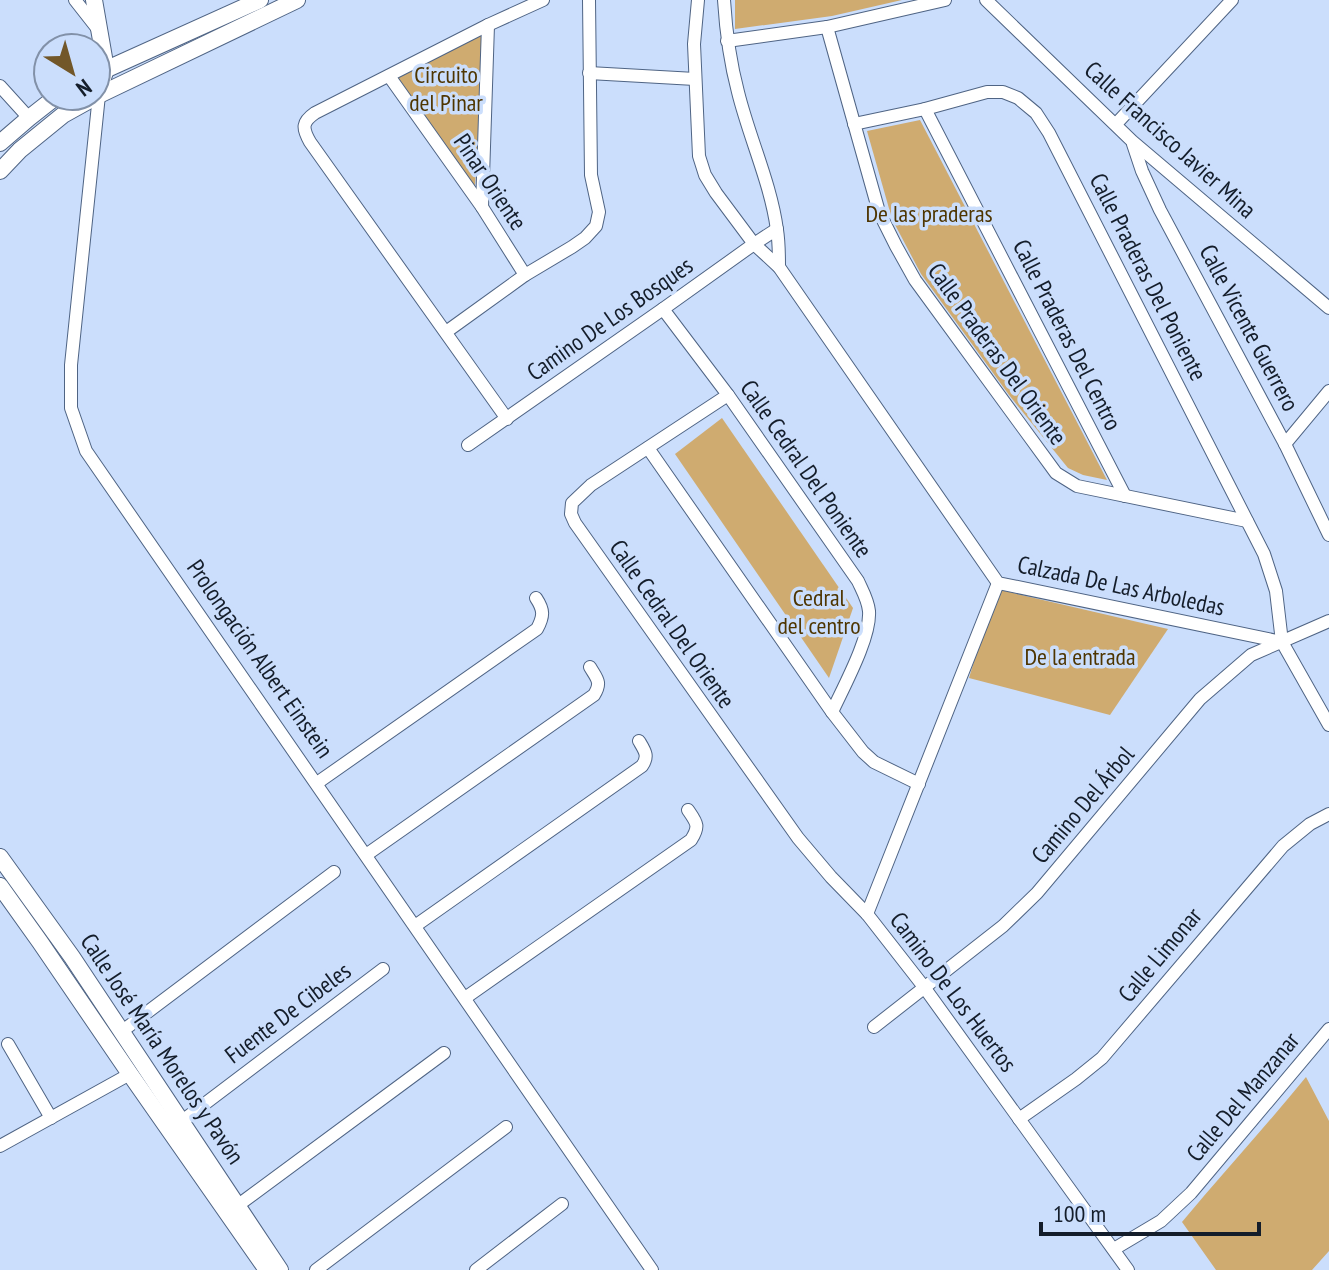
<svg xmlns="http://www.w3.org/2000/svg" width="1329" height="1270" font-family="'PT Sans Narrow',sans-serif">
  <rect width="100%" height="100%" fill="#cbdefc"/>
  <g fill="#cfab70">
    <polygon points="735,0 902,0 832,16 735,29"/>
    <polygon points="483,34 475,186 396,77"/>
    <polygon points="920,120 1107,480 1083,475 1068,468 1009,395 921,274 892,219 867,131"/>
    <polygon points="722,418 853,608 829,678 675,454"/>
    <polygon points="996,589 1168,629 1110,715 969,678"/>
    <path d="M1306 1077 1329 1121V1251L1312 1270H1216L1182 1222C1223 1173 1266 1126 1306 1077Z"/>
  </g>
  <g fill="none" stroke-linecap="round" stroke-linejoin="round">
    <defs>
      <g id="minor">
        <polyline points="75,0 97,28"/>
        <polyline points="698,0 694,44 699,156 705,175 716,193 754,244 779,267 998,583 1282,642"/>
        <path d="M724 0C726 32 730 62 738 92 749 137 771 184 777 230 779 242 779 255 779 267"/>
        <polyline points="986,0 1132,141 1329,308"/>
        <polyline points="827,27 879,212 896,246 915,280 1056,473 1077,486 1247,521"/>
        <polyline points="727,41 827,27 945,0"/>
        <polyline points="589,73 695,79"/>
        <polyline points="389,76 482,207 525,275"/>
        <polyline points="0,86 29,118"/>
        <polyline points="99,95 71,365 71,408 86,451 652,1270"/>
        <polyline points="925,109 1125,496"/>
        <polyline points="854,124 925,109 987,92 1003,92 1018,98 1036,113 1049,133 1264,554 1276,591 1282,642 1329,725"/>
        <polyline points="1116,124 1232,0"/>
        <polyline points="1133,144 1142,171 1160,210 1285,444 1329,535"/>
        <polyline points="482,207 488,25"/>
        <path d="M663 309 728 395 858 581C862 590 868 600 869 611 871 637 844 686 832 712"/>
        <polyline points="446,332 525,275 572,247 585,238 596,226 599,212 591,175 589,0"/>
        <polyline points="728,395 591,485 572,503 571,514 575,523 798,838 831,877 867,914 924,987 1128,1270"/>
        <path d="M507 419 310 142C302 128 302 122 315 113L488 25 543 0"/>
        <polyline points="1285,444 1329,391"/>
        <polyline points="468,445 663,309 754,244 777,229"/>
        <polyline points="648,448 832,712 863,752 874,762 919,784"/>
        <path d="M317 783 537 629C544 616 544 610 536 598"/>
        <path d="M366 855 594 695C602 682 597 679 590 667"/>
        <polyline points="867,914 998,583"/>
        <path d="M415 926 642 766C649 756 645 751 639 741"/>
        <path d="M465 998 691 840C700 826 697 823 688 810"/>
        <polyline points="874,1027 1003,926 1037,893 1200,699 1251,655 1329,621"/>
        <polyline points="121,1032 334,872"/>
        <polyline points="8,1044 51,1118"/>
        <polyline points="1019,1119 1076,1079 1102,1058 1283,846 1310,824 1329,814"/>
        <polyline points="182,1121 383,969"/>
        <polyline points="0,1146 130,1074"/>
        <polyline points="237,1206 444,1053"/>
        <polyline points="1114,1249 1161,1221 1191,1193 1329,1029"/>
        <polyline points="316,1270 506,1127"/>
        <polyline points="476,1270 562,1204"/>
      </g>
      <g id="secondary">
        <polyline points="94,0 106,69 103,78"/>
        <polyline points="96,74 260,0"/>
        <polyline points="0,143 29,118 57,96"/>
        <polyline points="0,171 20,150 63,115 99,95 297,0"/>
        <polyline points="0,857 72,957 280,1270"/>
        <polyline points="0,886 40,942 130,1074 267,1270"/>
      </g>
    </defs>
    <use href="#minor" stroke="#4f6484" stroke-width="14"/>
    <use href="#secondary" stroke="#4f6484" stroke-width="18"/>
    <use href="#minor" stroke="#fff" stroke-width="12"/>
    <use href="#secondary" stroke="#fff" stroke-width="16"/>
  </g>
  <g text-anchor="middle" stroke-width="7" stroke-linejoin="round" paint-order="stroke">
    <g font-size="24" fill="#4e3500" stroke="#cbdefc">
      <text x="446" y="83">Circuito<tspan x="446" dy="28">del Pinar</tspan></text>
      <text x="929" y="222">De las praderas</text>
      <text x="819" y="606">Cedral<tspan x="819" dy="28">del centro</tspan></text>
      <text x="1080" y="665">De la entrada</text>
    </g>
    <g font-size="24" fill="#141d2a" stroke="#cbdefc">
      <text transform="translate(1170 140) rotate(42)" y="8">Calle Francisco Javier Mina</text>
      <text transform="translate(490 182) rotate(56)" y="8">Pinar Oriente</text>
      <text transform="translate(1148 277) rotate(63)" y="8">Calle Praderas Del Poniente</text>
      <text transform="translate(610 319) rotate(-35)" y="8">Camino De Los Bosques</text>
      <text transform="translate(1249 328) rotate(62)" y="8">Calle Vicente Guerrero</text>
      <text transform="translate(1067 335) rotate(63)" y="8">Calle Praderas Del Centro</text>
      <text transform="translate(997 354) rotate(54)" y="8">Calle Praderas Del Oriente</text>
      <text transform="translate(806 469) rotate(55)" y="8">Calle Cedral Del Poniente</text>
      <text transform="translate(1121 586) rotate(12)" y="8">Calzada De Las Arboledas</text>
      <text transform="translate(672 624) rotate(55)" y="8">Calle Cedral Del Oriente</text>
      <text transform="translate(260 659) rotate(55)" y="8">Prolongación Albert Einstein</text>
      <text transform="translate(1083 805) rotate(-50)" y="8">Camino Del Árbol</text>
      <text transform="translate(1160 955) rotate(-50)" y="8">Calle Limonar</text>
      <text transform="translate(953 992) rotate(53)" y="8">Camino De Los Huertos</text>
      <text transform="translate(288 1013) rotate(-37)" y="8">Fuente De Cibeles</text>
      <text transform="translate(162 1049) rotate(56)" y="8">Calle José María Morelos y Pavón</text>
      <text transform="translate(1243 1097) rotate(-50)" y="8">Calle Del Manzanar</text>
    </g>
  </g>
  <g transform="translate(72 72) rotate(143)"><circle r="38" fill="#cbdefc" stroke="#8291a8" stroke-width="2"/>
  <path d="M0-6L14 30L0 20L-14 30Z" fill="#725729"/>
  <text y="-12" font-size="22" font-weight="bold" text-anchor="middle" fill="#141d2a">N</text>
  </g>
  <path d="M1041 1222v12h218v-12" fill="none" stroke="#141d2a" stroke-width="4"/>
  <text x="1053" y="1222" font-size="24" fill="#141d2a" stroke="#cbdefc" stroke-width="6" paint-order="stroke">100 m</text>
</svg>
